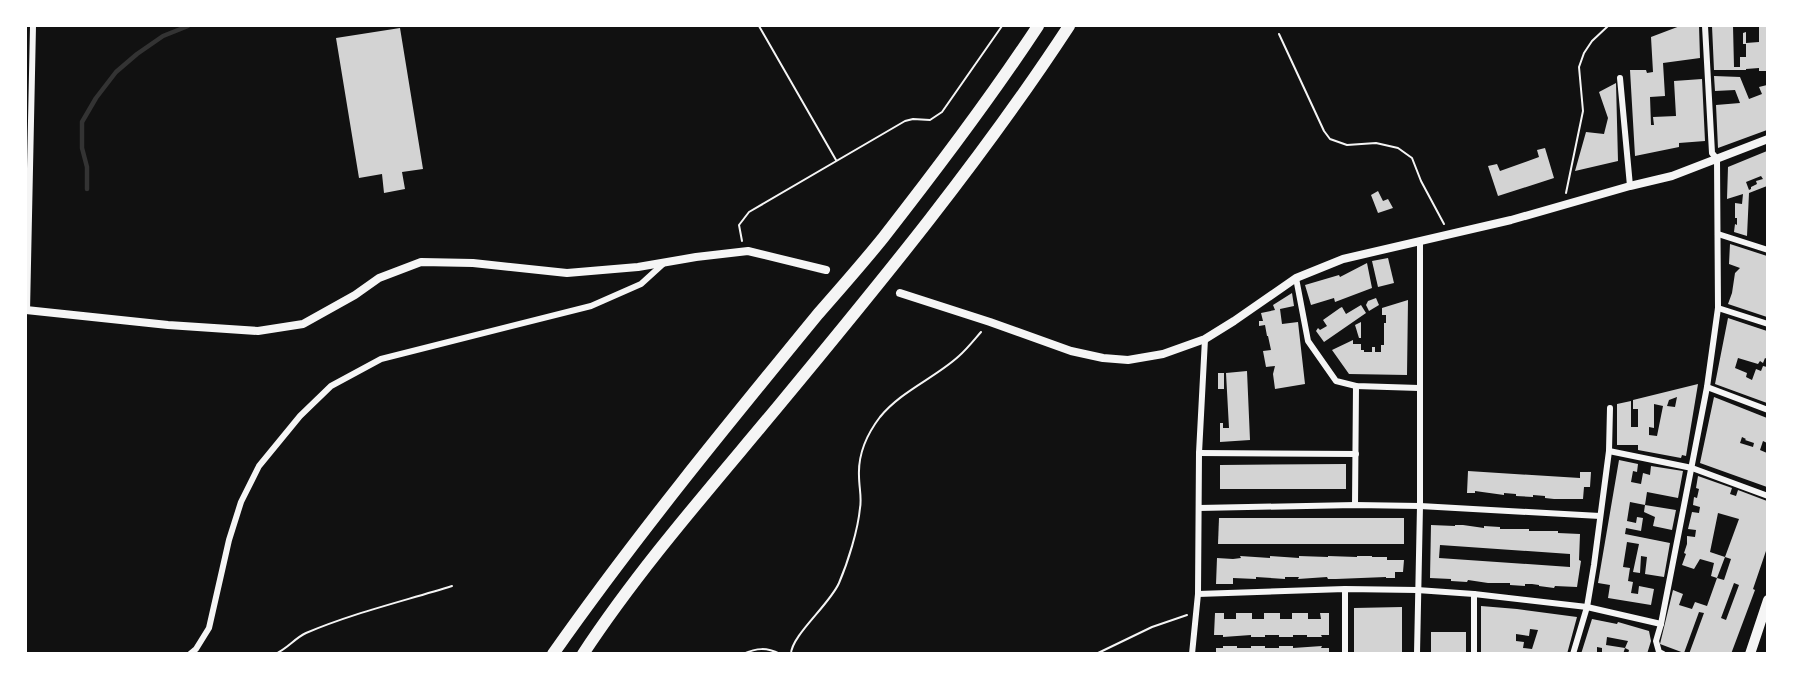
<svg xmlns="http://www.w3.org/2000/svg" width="1793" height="679" font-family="'Space Grotesk',sans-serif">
  <rect width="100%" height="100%" fill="#111"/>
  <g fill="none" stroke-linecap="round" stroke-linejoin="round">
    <polyline stroke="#333" stroke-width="4.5" points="87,189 87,167 82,148 82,122 96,98 116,72 137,54 163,36 188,26"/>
  </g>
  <g fill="#d3d3d3" fill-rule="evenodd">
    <polygon points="1680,26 1699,26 1700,58 1663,63 1665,96 1650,97 1651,125 1654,125 1653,117 1676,116 1674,81 1702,79 1705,141 1679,143 1679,147 1635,156 1630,70 1646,70 1647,73 1653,72 1651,37"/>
    <polygon points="1712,26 1733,26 1734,67 1740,67 1740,57 1746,57 1746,44 1743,44 1743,33 1746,32 1746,43 1759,42 1759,26 1767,26 1767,71 1759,71 1759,68 1746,69 1746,70 1714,70"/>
    <polygon points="400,28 423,169 402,172 405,189 384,193 382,174 359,178 336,38"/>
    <polygon points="1714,76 1740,77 1749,99 1762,94 1759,87 1767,85 1767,130 1718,148 1716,105 1740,103 1735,90 1715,91"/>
    <polygon points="1616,83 1618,161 1575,171 1586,132 1604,134 1608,118 1599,92"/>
    <polygon points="1545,148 1554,178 1498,196 1488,166 1497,164 1500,171 1539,157 1537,150"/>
    <path d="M1767 151V186L1749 193 1747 236 1734 232 1735 224 1737 225V218H1735V203L1742 204 1743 194 1727 199 1728 167ZM1761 176 1763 179 1756 181 1757 184 1751 187V189L1749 190 1746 182Z"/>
    <polygon points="1378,191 1383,201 1388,199 1393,208 1378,213 1371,195"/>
    <polygon points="1730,244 1767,256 1767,317 1728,304 1732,293 1735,273 1740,268 1729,264"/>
    <polygon points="1388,258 1394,283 1378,287 1372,261"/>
    <polygon points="1367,263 1372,288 1335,302 1334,298 1311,305 1305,285 1339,275 1340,277"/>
    <polygon points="1292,293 1294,306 1280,309 1282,324 1298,322 1305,384 1275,389 1273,374 1275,366 1266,367 1263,351 1271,350 1268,336 1267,336 1265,325 1259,326 1259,321 1263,321 1261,313 1275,310 1273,305"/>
    <polygon points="1376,298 1379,305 1369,311 1366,305 1368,301"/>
    <polygon points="1408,300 1407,375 1349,374 1332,350 1353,340 1353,344 1361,344 1361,350 1364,350 1364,352 1372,352 1372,347 1375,347 1375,352 1381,352 1381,345 1384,345 1384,323 1386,323 1386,315 1382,315 1382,308"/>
    <polygon points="1361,305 1366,313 1324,342 1316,331 1318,328 1320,330 1327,326 1323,320 1340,308 1342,307 1346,314"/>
    <polygon points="1728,318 1767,331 1767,359 1765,358 1763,363 1760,361 1758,364 1738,358 1735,368 1747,373 1746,377 1752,380 1756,369 1761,371 1763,366 1767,367 1767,403 1715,384"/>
    <polygon points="1361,322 1361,338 1359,338 1355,325"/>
    <polygon points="1247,371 1250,440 1220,442 1220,423 1223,423 1223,428 1229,428 1226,373"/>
    <rect x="1218" y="373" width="6" height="16"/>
    <path d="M1698 384 1686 456 1682 455 1681 458 1638 450V445H1617V404L1631 401V427H1638V409H1633V400ZM1677 397 1675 407 1667 406 1669 400ZM1654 404 1663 406 1657 436 1649 435V427L1654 428Z"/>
    <path d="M1714 397 1767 418V443L1763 441 1760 450 1767 453V487L1700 463ZM1742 437 1746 439 1745 440 1754 443 1753 447 1740 443Z"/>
    <polygon points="1619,460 1638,464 1637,472 1633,471 1631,482 1641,484 1643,473 1650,475 1651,466 1683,471 1678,498 1647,492 1645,505 1630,502 1627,521 1636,523 1637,517 1643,518 1641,531 1626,528 1625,534 1670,543 1664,577 1645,574 1647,557 1641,556 1640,573 1633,572 1639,544 1627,542 1623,567 1630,568 1628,581 1633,582 1631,593 1638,594 1639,586 1654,589 1651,605 1608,598 1610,585 1598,583"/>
    <polygon points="1346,464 1346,489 1220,489 1220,465"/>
    <polygon points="1468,471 1580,478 1580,472 1591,472 1590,487 1584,487 1583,499 1554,499 1545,498 1545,496 1533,495 1533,497 1516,496 1516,494 1504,493 1504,495 1475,491 1475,493 1467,493"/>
    <path d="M1698 476 1732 488 1730 494 1736 496 1738 490 1767 501V548L1753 589 1755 590 1731 654H1689L1704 613 1699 612 1684 653 1660 644 1673 590 1683 594 1679 605 1692 609 1695 602 1707 606 1717 578 1724 580 1731 559 1725 557 1739 519 1718 513 1710 552 1725 557 1717 578 1711 576 1714 563 1700 559 1694 569 1682 565 1686 554 1684 553 1687 544V536L1695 537 1696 530 1688 529 1692 512 1699 513 1700 507 1693 505 1694 497 1697 498 1699 489 1696 488ZM1734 583 1739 585 1726 620 1721 618Z"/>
    <polygon points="1645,505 1676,510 1672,530 1653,526 1655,517 1644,512"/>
    <polygon points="1219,518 1404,518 1404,544 1218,544"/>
    <path d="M1431 525 1455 526V525H1463L1484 528V526L1500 527V529H1529V531H1558V533L1580 534 1579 560 1581 561 1577 587 1555 586 1554 588 1539 586V585L1532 584H1525V586L1510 585V583H1488L1468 580 1467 582 1451 581V579L1430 578ZM1440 545 1570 554V567L1439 558Z"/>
    <polygon points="1240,556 1270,558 1270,556 1299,558 1299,556 1328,557 1328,556 1357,557 1357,556 1372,556 1372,557 1387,557 1387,560 1404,560 1403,572 1395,572 1395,578 1386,578 1386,577 1336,579 1328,579 1327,577 1298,579 1299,577 1285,577 1285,579 1256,577 1256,579 1233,578 1233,584 1216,584 1217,558 1233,559 1241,558"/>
    <path d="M1481 606 1517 609 1577 617 1567 654H1481ZM1530 629 1538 630 1532 649 1523 648 1524 642 1516 641V634L1529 636Z"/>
    <polygon points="1402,607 1402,654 1354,654 1354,608"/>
    <polygon points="1215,613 1224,613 1224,619 1236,619 1236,613 1252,613 1252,619 1264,619 1264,613 1280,613 1280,619 1292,619 1292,613 1308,613 1308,619 1321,619 1320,613 1329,613 1329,635 1321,635 1322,637 1307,637 1307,635 1293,635 1293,637 1279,637 1279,635 1265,635 1265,637 1251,637 1251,635 1223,637 1223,635 1214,635"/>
    <polygon points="1592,619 1617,624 1618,622 1649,631 1651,641 1647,654 1628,654 1629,650 1625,648 1628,641 1607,637 1606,645 1625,648 1623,654 1602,654 1602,648 1597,647 1597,654 1581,654"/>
    <rect x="1431" y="632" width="35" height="22"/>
    <polygon points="1223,646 1237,646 1237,648 1251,648 1251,646 1265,646 1265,648 1279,648 1279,646 1293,646 1293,648 1322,646 1321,648 1329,648 1329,654 1216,654 1216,648 1223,648"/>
  </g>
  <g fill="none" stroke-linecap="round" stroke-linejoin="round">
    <g stroke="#f5f5f5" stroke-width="2">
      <polyline points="759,26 836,160"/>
      <polyline points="1279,34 1324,131 1330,139 1347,145 1376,143 1398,148 1412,158 1421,181 1444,224"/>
      <polyline points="1566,193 1583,111 1579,67 1584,53 1592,41 1608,26"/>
      <polyline points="742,241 739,225 749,212 905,121 913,119 930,120 942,112 1002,26"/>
      <path d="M275 654C287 649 295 638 306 633 353 613 404 601 452 586"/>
      <path d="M743 654C757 648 766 647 780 654"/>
      <path d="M791 654C791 636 830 604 839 583 848 562 858 530 860 508 862 498 859 487 859 476 858 455 867 434 880 417 901 391 935 378 959 356 967 349 974 340 981 332"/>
      <polyline points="1096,654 1152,627 1187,615"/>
    </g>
    <g stroke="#f5f5f5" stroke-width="6">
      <polyline points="1620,78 1630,186"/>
      <polyline points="1718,234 1768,250"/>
      <polyline points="1296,278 1308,341 1336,381 1356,386 1419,388"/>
      <polyline points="1718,308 1768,324"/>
      <polyline points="27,311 33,26"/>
      <polyline points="1707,387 1768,410"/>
      <polyline points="1609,451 1692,468 1768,496"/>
      <polyline points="1199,453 1356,454"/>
      <polyline points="1355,505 1356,386"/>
      <polyline points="1199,508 1355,505 1420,506 1600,516"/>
      <polyline points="1198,594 1345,589 1417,590 1474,594 1587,607 1661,624"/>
      <polyline points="190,654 196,649 209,628 229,540 241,502 259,466 300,416 331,386 381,359 591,306 641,284 663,264"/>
      <polyline points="1192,654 1198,594 1199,453 1205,339"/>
      <polyline points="1345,654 1345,589"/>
      <polyline points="1417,654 1420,506 1420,242"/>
      <polyline points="1474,654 1474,594"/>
      <polyline points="1573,654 1587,607 1594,565 1609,451 1610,408"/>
      <polyline points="1663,654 1659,652 1656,641 1661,624 1707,387 1718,308 1717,159 1712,153 1705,26"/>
    </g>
    <g stroke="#f5f5f5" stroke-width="8">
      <polyline points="900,293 990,322 1071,351 1103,358 1128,360 1163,354 1205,339 1234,321 1296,278 1343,259 1511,220 1630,186 1672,176 1768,139"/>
      <polyline points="26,310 168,325 258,331 303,324 355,295 379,278 421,262 473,263 567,273 638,267 696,257 748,251 826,270"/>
    </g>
    <polyline stroke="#f5f5f5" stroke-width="10" points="1750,654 1768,600"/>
    <g stroke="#f5f5f5" stroke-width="12">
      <path d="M553 654C636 536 727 425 818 314 840 289 862 264 883 238 937 169 990 99 1038 26"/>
      <path d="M583 654C641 566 712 486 780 404 881 282 982 159 1069 26"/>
    </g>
  </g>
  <rect width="1793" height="679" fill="none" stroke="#ffffff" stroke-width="54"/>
</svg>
